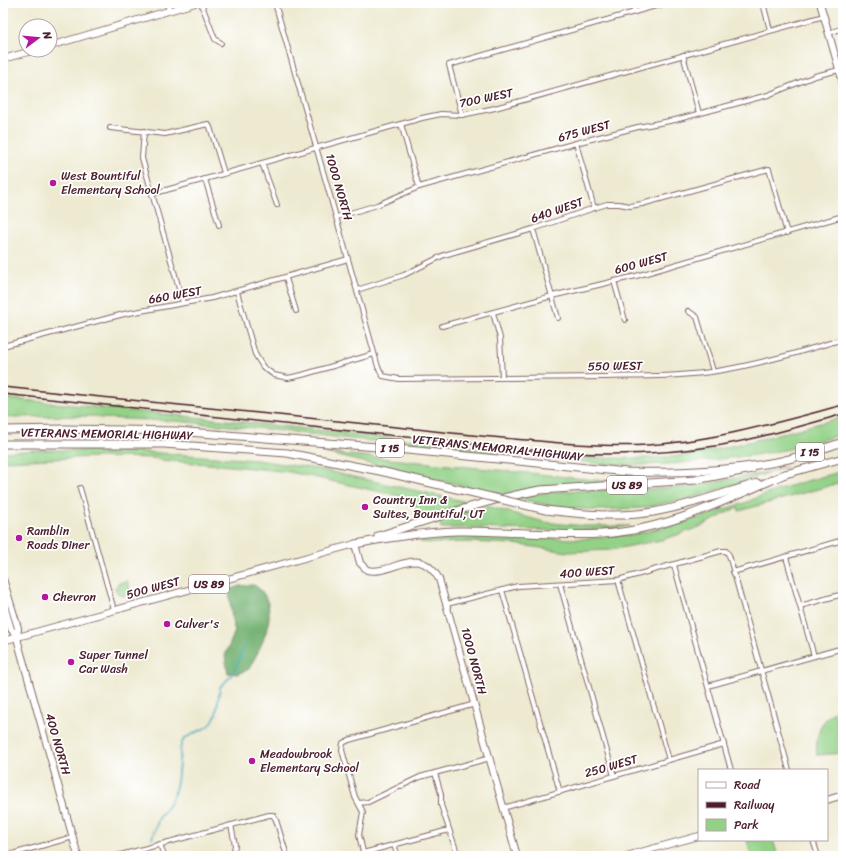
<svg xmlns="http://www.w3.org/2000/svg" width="846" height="859" font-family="Sriracha,sans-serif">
  <rect width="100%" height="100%" fill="#fff"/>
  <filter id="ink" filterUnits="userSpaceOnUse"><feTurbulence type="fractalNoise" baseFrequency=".025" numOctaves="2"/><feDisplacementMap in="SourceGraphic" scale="8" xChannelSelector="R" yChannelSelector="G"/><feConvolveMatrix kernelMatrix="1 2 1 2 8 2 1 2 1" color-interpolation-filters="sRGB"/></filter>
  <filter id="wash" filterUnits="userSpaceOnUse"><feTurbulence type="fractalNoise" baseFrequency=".012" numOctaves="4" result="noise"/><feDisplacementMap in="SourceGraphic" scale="16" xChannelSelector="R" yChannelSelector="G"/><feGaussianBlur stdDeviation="0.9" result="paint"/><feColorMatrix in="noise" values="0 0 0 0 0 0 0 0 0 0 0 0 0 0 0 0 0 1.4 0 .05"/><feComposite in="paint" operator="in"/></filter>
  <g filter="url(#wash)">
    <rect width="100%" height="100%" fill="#eeead2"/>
    <g fill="#93d187" stroke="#6e7859">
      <path d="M3 398 234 421 552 455C597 458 647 461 692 454 743 445 793 430 843 417V434L790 449 748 456 672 464 641 465 604 464 342 438 265 429 174 421 101 418 96 416 3 417Z"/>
      <polygon points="38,450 103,450 145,452 257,460 318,469 472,503 419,518 413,499 290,472 221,465 159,460 155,458 99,457 3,461 3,452"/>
      <polygon points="321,452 606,481 609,482 545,486 501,495"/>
      <polygon points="786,467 696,497 642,508 594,510 551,506 516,498 535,494 564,491 654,489 697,485 763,473"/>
      <path d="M843 471V482L739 511 738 507 700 527 680 534 661 540 610 550 568 552 514 544 472 542 432 543 420 542 424 538 451 535 579 539 595 538 626 534 627 536 689 521 747 502C777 488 811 480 843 471Z"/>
      <path d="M487 506 544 522 561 524 587 526H630C616 528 602 530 587 530 539 532 490 527 441 528L439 520Z"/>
      <polygon points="127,581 130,589 127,590 128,594 122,596 117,593 115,587 118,586 118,583"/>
      <path d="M843 707V753L817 755C814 734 823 715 843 707Z"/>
      <polygon points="747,840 773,840 778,856 751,856"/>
    </g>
    <path fill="#76b374" stroke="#606950" d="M254 585C257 587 261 590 263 593 279 616 260 648 249 669L238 674 228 673 225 656 235 631 232 620 229 590 239 586Z"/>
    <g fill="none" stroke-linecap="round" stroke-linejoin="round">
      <g stroke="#3eaabe" stroke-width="1.5">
        <polyline points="152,838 159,818 169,804 174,794 177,782 181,744 185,738 205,728 211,724 216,715 220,687 231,676 237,665 246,642"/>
        <polyline points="143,856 144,855"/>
      </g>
    </g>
  </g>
  <g filter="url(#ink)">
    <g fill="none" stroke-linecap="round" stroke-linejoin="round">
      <defs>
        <g id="street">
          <polyline points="167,3 169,11"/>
          <polyline points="201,3 215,39 221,43"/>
          <path d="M275 3 348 259 378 367 383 376 399 379C468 378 537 378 605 377 644 376 684 377 723 370 764 363 803 351 843 339"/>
          <polyline points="632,3 635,12"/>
          <polyline points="763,3 770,30"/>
          <polyline points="829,33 843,28"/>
          <polyline points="683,55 699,113"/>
          <polyline points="462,115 449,65 666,3"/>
          <polyline points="401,124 419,187"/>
          <polyline points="110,128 165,134 208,124 210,127 224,173"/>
          <polyline points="144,131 142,158 183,303"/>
          <polyline points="576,143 594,208"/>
          <polyline points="262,163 277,205"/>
          <polyline points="205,179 219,225"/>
          <polyline points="152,194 422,118 441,114 462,115 495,108 824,16"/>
          <polyline points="337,217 377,205 419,187 576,143 638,127 675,120 768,95 815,76 839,70"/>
          <polyline points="533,229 558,318"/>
          <polyline points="286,278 296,311"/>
          <polyline points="614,281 625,320"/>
          <polyline points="357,290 404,275 444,255 533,229 594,208 607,204 619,204 630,206 642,204 769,169 787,233"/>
          <polyline points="237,292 255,354 263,367 274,375 288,378 302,375 374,354"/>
          <polyline points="688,311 697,317 713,371"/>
          <polyline points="493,313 500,338 502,377"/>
          <polyline points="442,326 552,296 636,276 843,216"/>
          <polyline points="3,346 124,314 212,298 348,259"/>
          <polyline points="80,488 114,610"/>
          <polyline points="786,557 814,656"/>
          <polyline points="674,565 731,770"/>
          <polyline points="733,572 843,540"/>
          <polyline points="618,580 669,760"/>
          <polyline points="560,584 614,776"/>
          <polyline points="502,590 560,792"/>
          <polyline points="447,604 518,586 618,580 721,551 726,551 729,555 789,770"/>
          <polyline points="800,606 843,594"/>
          <polyline points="708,686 843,648"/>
          <polyline points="435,773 441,794 441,805 458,856"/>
          <polyline points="359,803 368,802 420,777 490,758"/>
          <polyline points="503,808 724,744"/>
          <polyline points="231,825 235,845 233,855"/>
          <polyline points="813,840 818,856"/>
          <polyline points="160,844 164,856"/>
          <polyline points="394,845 398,856"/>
          <polyline points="363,853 449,830"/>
          <polyline points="5,856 73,837"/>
          <polyline points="117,856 269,815 273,815 276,820 287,856"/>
          <polyline points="364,856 359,835 363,812 355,797 342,750 343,743 349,740 475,704"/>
        </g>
        <g id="secondary">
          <polyline points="820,3 843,83"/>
          <polyline points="50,46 195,3"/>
          <polyline points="3,59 35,50"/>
          <path d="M355 544 360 563 367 570C393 576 418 542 439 579L517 856"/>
          <polyline points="3,579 18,628 17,637 19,646 78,856"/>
          <polyline points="3,602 11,629 17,637"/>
          <polyline points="827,800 843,795"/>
          <polyline points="626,856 699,836"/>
        </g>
        <polyline id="primary" points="3,641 355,544"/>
        <g id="highway">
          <path d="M3 430 65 429 176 431 377 447 627 472C677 473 727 471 776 462 798 458 821 449 843 442"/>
          <polyline points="3,444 164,444 287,453 380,471 461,490"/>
          <polyline points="782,475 843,458"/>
          <path d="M546 510C581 514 618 518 653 512 689 506 723 493 757 483"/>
          <path d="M378 536C432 519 485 500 540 490L695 480 752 469"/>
          <path d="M355 544C389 538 423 532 457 531 505 530 554 537 602 534 667 530 727 500 785 474"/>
        </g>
      </defs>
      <use href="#street" stroke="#836665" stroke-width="6"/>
      <use href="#secondary" stroke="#836665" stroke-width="8"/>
      <use href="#primary" stroke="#836665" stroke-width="8"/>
      <use href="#highway" stroke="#836665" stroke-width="9"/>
      <use href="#street" stroke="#fff" stroke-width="4"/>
      <use href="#secondary" stroke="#fff" stroke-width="6"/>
      <use href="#primary" stroke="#fff" stroke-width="6"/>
      <use href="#highway" stroke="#fff" stroke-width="7"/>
      <g stroke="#4a1f2b" stroke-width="1.5">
        <path d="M3 387C137 401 271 414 406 428 446 432 487 437 528 440 568 444 608 447 647 445 715 441 778 422 843 405"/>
        <path d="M3 394 530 450C594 456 658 456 722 445 763 437 803 426 843 414"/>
      </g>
      <defs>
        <polyline id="highway-bridge" points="461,490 546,510"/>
      </defs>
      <use href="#highway-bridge" stroke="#836665" stroke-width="9" stroke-linecap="butt"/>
      <use href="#highway-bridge" stroke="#fff" stroke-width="7"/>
    </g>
  </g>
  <g fill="#b5179e" stroke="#fff" stroke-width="1.5">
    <circle cx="53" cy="183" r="4"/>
    <circle cx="365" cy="507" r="4"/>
    <circle cx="19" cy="538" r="4"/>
    <circle cx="45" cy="597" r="4"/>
    <circle cx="167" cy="624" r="4"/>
    <circle cx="71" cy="662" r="4"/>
    <circle cx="252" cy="761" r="4"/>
  </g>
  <g text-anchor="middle" stroke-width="3.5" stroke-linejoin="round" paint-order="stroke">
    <g fill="#fff" stroke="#80626b" stroke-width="1">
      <rect x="376" y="439" width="28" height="18" rx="3"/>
      <rect x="796" y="443" width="28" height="18" rx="3"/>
      <rect x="607" y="476" width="40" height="18" rx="3"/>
      <rect x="189" y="575" width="40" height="18" rx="3"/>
    </g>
    <g font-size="11" font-weight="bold" fill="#4a1f2b">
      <text x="390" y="452">I 15</text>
      <text x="810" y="456">I 15</text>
      <text x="627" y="489">US 89</text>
      <text x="209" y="588">US 89</text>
    </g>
    <g font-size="12" fill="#4a1f2b" stroke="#fff">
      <text transform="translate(486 98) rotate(-12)" y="4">700 WEST</text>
      <text transform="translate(584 131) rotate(-15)" y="4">675 WEST</text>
      <text transform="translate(339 187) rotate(74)" y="4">1000 NORTH</text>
      <text transform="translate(557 210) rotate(-19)" y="4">640 WEST</text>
      <text transform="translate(641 263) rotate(-15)" y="4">600 WEST</text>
      <text transform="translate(175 295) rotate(-10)" y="4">660 WEST</text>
      <text transform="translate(615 366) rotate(-1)" y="4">550 WEST</text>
      <text transform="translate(107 434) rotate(1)" y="4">VETERANS MEMORIAL HIGHWAY</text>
      <text transform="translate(498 448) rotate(6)" y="4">VETERANS MEMORIAL HIGHWAY</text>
      <text transform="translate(587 572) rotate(-4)" y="4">400 WEST</text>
      <text transform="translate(153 588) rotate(-15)" y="4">500 WEST</text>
      <text transform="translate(474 661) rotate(75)" y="4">1000 NORTH</text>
      <text transform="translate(58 744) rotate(74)" y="4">400 NORTH</text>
      <text transform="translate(611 766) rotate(-16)" y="4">250 WEST</text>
    </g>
    <g font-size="12" fill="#4a1f2b" stroke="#fff" text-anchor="start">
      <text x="61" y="180">West Bountiful<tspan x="61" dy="14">Elementary School</tspan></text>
      <text x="373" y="504">Country Inn &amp;<tspan x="373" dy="14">Suites, Bountiful, UT</tspan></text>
      <text x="27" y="535">Ramblin<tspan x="27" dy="14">Roads Diner</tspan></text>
      <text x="53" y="601">Chevron</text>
      <text x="175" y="628">Culver's</text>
      <text x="79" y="659">Super Tunnel<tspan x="79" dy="14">Car Wash</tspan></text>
      <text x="260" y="758">Meadowbrook<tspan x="260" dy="14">Elementary School</tspan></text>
    </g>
  </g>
  <rect width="846" height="859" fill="none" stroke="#fff" stroke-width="16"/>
  <rect x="698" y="769" width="130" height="72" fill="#ffffff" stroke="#b7a5aa"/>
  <rect x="706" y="782" width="20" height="6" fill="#ffffff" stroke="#b7a5aa"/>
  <text x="734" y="789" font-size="12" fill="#4a1f2b">Road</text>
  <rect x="706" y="802" width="20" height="6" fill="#4a1f2b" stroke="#b7a5aa"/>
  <text x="734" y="809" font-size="12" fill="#4a1f2b">Railway</text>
  <rect x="706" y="819" width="20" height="12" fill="#93d187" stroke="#b7a5aa"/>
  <text x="734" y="829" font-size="12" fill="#4a1f2b">Park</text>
  <g transform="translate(38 38) rotate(74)"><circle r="19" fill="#ffffff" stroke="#b7a5aa"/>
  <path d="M0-3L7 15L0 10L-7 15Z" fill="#b5179e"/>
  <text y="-6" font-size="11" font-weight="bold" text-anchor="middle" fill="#4a1f2b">N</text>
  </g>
</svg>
